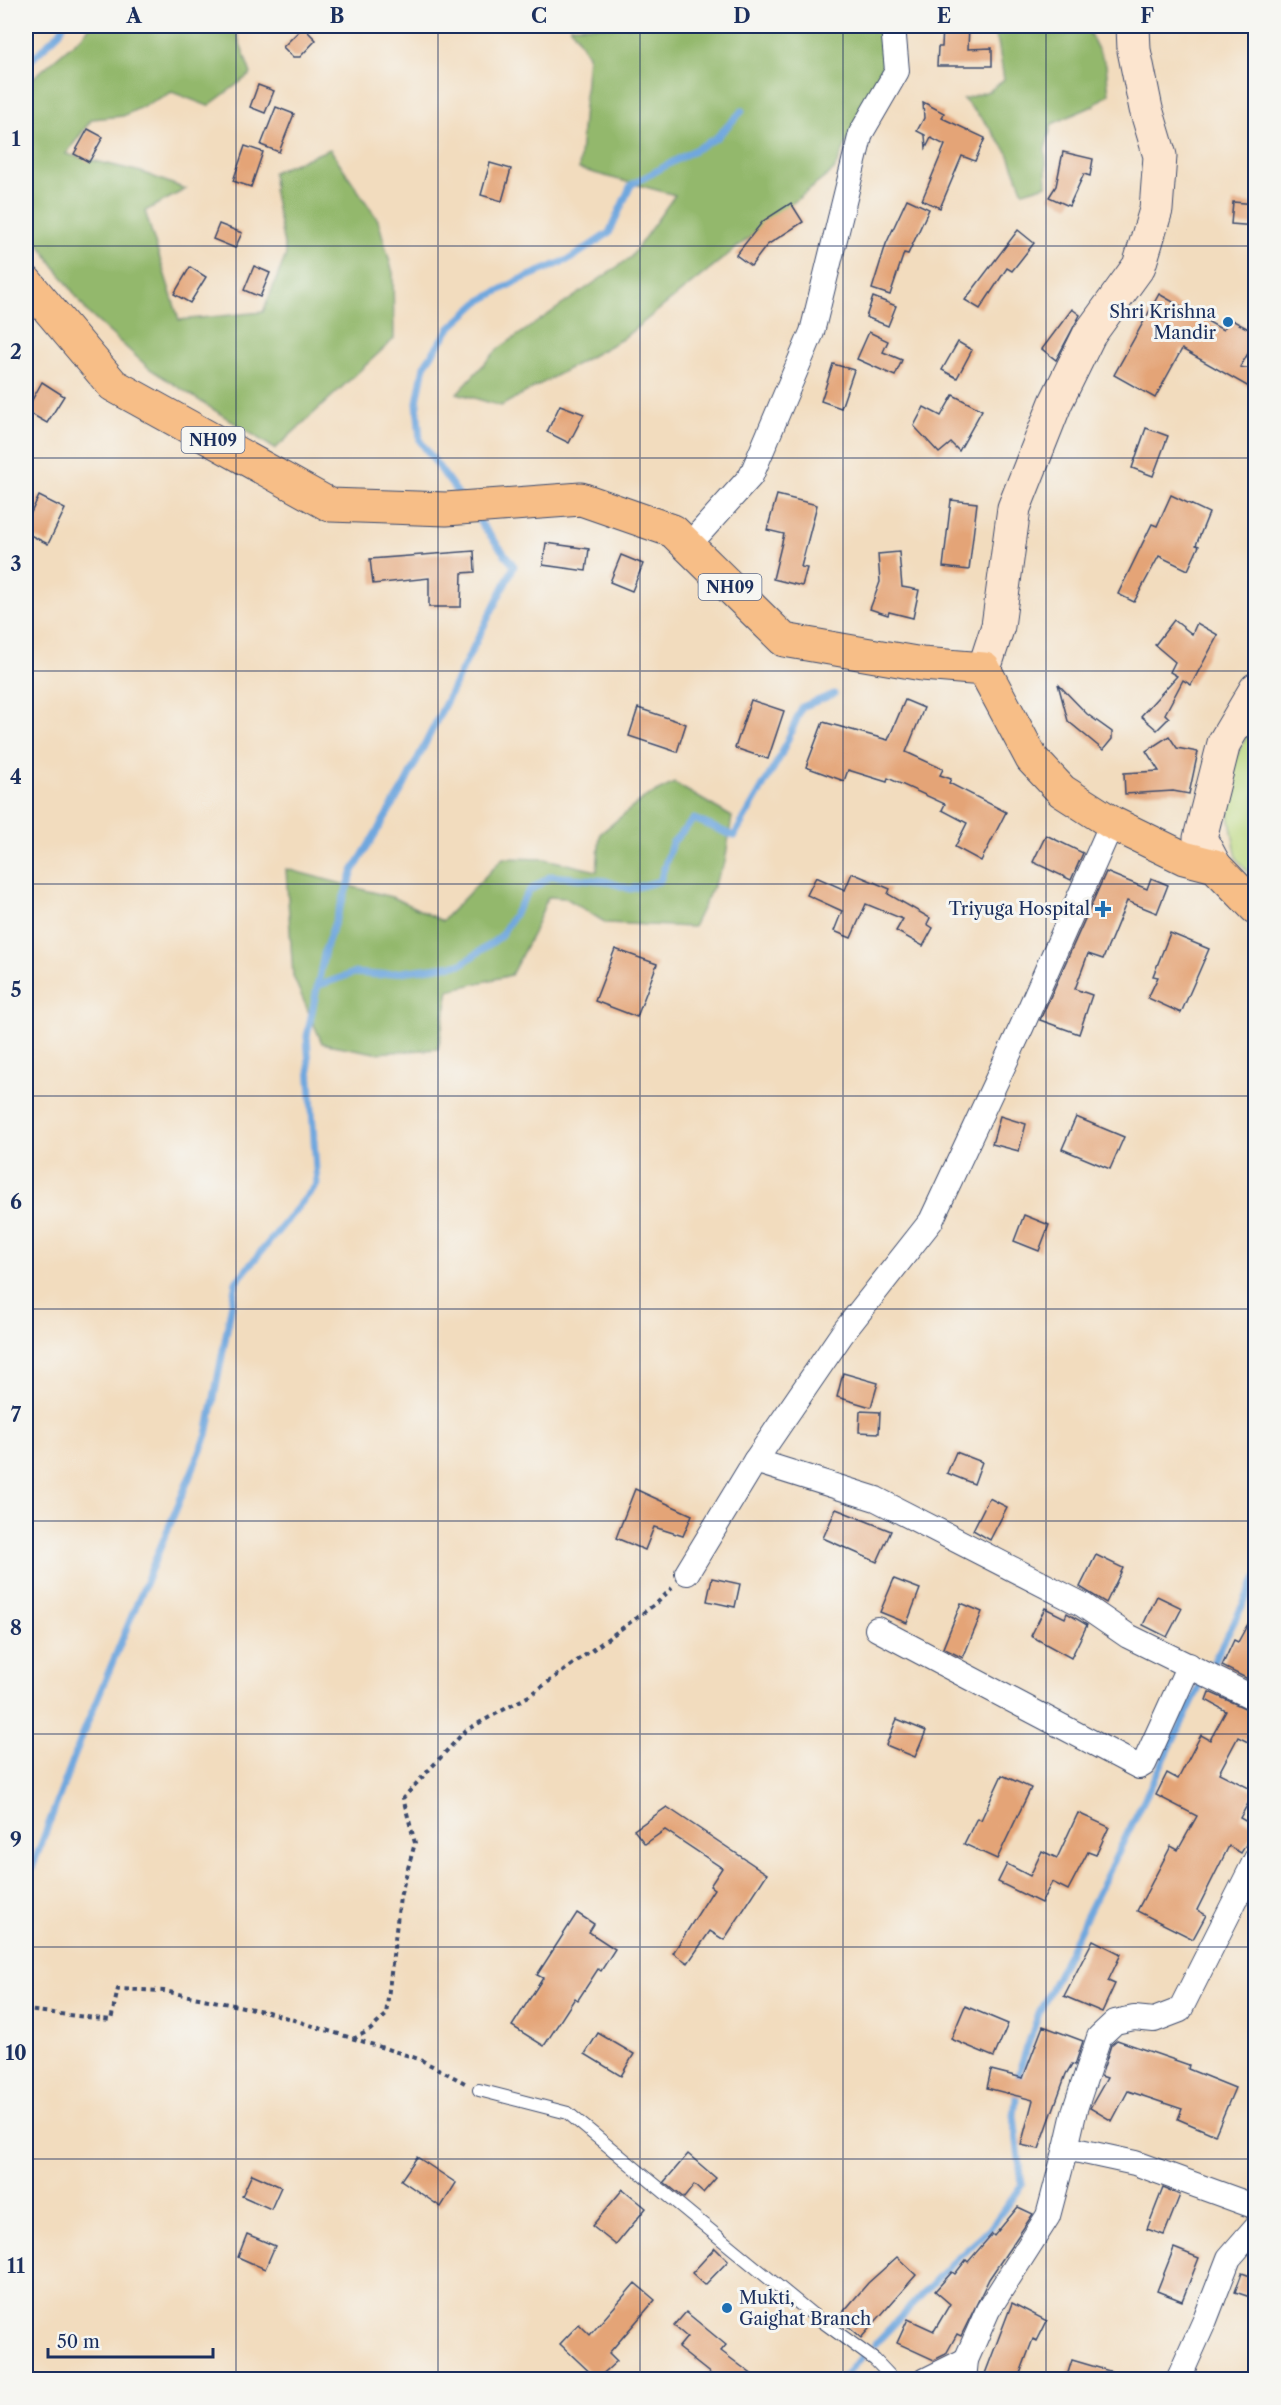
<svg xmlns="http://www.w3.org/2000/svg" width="1281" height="2405" font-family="'Libre Caslon Text',serif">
  <rect width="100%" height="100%" fill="#f6f6f2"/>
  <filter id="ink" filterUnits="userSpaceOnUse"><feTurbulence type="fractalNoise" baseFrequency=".0167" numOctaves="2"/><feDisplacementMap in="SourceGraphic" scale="12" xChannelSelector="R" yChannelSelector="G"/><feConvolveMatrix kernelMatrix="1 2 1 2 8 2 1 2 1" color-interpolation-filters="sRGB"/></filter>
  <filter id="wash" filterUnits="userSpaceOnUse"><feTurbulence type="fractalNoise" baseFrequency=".008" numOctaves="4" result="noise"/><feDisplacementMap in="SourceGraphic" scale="24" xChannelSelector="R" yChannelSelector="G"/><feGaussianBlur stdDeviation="1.35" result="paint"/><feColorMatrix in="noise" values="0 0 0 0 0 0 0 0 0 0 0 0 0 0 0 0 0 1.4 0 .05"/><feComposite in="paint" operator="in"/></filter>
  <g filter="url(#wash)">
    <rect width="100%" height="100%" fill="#f2dcbe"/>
    <polygon fill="#bad77d" stroke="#6a836e" stroke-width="1.5" points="1255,720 1255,880 1237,859 1223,782"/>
    <g fill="#93b86c" stroke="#577465" stroke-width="1.5">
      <polygon points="90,26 241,26 235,29 251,74 208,106 172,92 123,116 92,119 66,154 141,172 186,189 145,211 179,320 263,312 286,255 274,193 273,172 330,149 378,220 393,273 394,339 275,449 150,369 88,313 26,226 26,84 82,36"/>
      <polygon points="570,26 881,26 883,65 834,170 622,339 501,406 457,393 498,349 630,258 675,195 579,169 588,55"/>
      <polygon points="989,26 1086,26 1106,65 1109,94 1093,106 1052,124 1045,149 1047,185 1023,192 1008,153 986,123 963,99 989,91 1004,80 998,42"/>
      <polygon points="674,783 732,817 725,862 693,927 606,923 566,898 548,897 533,933 511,975 449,990 438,1049 375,1053 322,1043 293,976 286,869 395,898 442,921 503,858 545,859 597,871 600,834 644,798"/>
    </g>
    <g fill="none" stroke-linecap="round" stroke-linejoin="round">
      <g stroke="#70a7de" stroke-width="7">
        <polyline points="26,65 60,32 63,26"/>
        <polyline points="462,499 420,441 417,402 424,366 450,328 480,301 517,281 570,259 609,233 631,185 716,138 742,111"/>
        <polyline points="317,986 354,973 378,975 462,964 500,937 529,891 551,876 606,881 630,889 660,881 672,843 694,819 734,836 780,757 802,707 834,694"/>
        <polyline points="1214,1661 1256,1579"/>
        <polyline points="26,1868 32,1868 84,1731 207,1435 236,1282 317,1184 307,1036 325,950 353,871 404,786 514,566 476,517"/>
        <polyline points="875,2344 949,2266 989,2230 1022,2184 1014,2116 1019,2071 1039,2013 1202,1682"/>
        <polyline points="841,2380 861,2358"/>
      </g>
    </g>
    <g id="blocks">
      <g fill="#e4a477">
        <polygon points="943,26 969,26 968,49 992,48 992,66 937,66 938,47 942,47"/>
        <polygon points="303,27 316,40 300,57 293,57 283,47"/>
        <polygon points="258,85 274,91 265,113 250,107"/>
        <polygon points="923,102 944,113 942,118 985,138 975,161 962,156 940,208 922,200 945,145 931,138 926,148 925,135 917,131 924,118"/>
        <polygon points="276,107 294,114 279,152 261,145"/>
        <polygon points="88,129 103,137 89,162 74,154"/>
        <polygon points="245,146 263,152 251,187 233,181"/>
        <polygon points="1063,152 1093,159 1090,176 1084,174 1069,206 1049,197 1056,186"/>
        <polygon points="490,163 511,169 502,201 481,195"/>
        <polygon points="907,199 929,209 908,254 904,253 890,295 872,289 886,244"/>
        <polygon points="1233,202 1256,204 1256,226 1231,224"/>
        <polygon points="791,203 803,222 767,245 751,266 736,255 763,221"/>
        <polygon points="219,224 242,233 235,248 213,239"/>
        <polygon points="1018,230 1034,243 1012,271 1007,268 980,309 965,300"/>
        <polygon points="254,266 270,273 260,297 244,290"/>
        <polygon points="190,267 206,277 190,303 174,294"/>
        <polygon points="1159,294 1223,330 1230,319 1256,333 1256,340 1240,367 1256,370 1256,391 1182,349 1155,398 1114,375"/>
        <polygon points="873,297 896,306 888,326 866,317"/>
        <polygon points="1072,309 1080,315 1056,360 1042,349"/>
        <polygon points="869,332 888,341 883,352 902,360 895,376 857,359"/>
        <polygon points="958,342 972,350 957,378 942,370"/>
        <polygon points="833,364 854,370 841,408 821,401"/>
        <polygon points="42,382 64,396 47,423 26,411"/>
        <polygon points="953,395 982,410 959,451 951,443 939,453 914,426 924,407 941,416"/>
        <polygon points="560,405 584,414 569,443 547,432"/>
        <polygon points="1146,428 1168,436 1153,476 1132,468"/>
        <polygon points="777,495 817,505 801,567 807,568 802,586 773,579 784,534 767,530"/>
        <polygon points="1171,495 1209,513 1196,545 1199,546 1188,570 1159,556 1134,602 1118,594 1152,524 1157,526"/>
        <polygon points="39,496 65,509 48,544 26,533 26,523"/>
        <polygon points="951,500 977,503 969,570 943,567"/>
        <polygon points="546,543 589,549 586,571 543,565"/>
        <polygon points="474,551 475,572 462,573 461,607 429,607 429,578 373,584 370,559"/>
        <polygon points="899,552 902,587 919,590 913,618 889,612 888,615 870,609 880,582 878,554"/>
        <polygon points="621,555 643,564 632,591 610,582"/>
        <polygon points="1174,620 1192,634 1197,623 1218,635 1191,685 1183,680 1165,714 1169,718 1157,730 1141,716 1177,676 1170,672 1175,662 1155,645"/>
        <polygon points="1058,684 1087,714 1112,732 1112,739 1103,750 1068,721"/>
        <polygon points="751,700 784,711 768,759 735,748"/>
        <polygon points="905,700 924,708 906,752 943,769 940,775 951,779 949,783 1006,812 981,861 955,847 967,823 942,810 945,804 888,778 887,782 848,770 844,781 806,767 823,722 888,740"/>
        <polygon points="638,708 686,724 677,752 629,736"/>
        <polygon points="1169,736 1177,748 1198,752 1189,794 1173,791 1125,794 1124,773 1159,771 1146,751"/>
        <polygon points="1046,835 1083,853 1071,880 1033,862"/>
        <polygon points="1106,872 1147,889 1151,878 1168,885 1157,913 1127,901 1103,959 1088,954 1075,989 1092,995 1079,1034 1040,1020"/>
        <polygon points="852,873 890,889 888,894 930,918 927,924 933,928 923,946 896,931 903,919 866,904 851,938 834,931 842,911 807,895 816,877 845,890"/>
        <polygon points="1170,933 1209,949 1181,1013 1148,998 1158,977 1153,976"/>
        <polygon points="615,949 657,964 637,1017 595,1001"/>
        <polygon points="1000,1116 1026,1124 1019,1151 992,1144"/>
        <polygon points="1076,1117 1124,1137 1110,1169 1062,1149"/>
        <polygon points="1024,1215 1049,1225 1039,1251 1014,1241"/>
        <polygon points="843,1373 878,1383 871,1407 837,1397"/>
        <polygon points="860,1411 880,1412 879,1433 859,1432"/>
        <polygon points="956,1452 982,1462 974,1484 947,1473"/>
        <polygon points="635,1489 692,1515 683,1536 654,1527 645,1550 616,1538"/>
        <polygon points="989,1498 1007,1507 990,1540 973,1530"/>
        <polygon points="836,1509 891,1531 877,1562 823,1538"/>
        <polygon points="1096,1555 1123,1568 1106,1603 1080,1587"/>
        <polygon points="712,1578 740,1584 735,1607 707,1601"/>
        <polygon points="894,1579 920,1589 907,1623 880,1612"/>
        <polygon points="1157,1596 1182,1608 1167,1637 1143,1625"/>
        <polygon points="961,1603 982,1612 963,1658 943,1648"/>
        <polygon points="1045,1608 1065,1618 1067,1613 1087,1625 1071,1658 1031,1636"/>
        <polygon points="1256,1609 1256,1683 1222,1666 1234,1640 1238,1642"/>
        <polygon points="1209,1692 1256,1713 1256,1746 1238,1737 1219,1773 1255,1791 1240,1818 1256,1827 1241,1853 1229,1846 1197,1910 1206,1915 1193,1939 1137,1911 1171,1846 1178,1850 1197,1816 1156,1795 1167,1773 1178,1779 1201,1735 1210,1740 1226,1711 1206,1700"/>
        <polygon points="897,1719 926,1731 915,1757 886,1745"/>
        <polygon points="1002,1775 1031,1788 997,1859 964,1844 977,1818 981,1820"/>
        <polygon points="667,1807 767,1874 724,1940 710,1931 688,1963 673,1953 714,1889 710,1886 722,1868 665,1830 645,1844 634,1830"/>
        <polygon points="1078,1813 1109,1827 1096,1855 1088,1852 1068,1890 1052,1882 1041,1903 998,1882 1007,1864 1030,1876 1042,1851 1057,1858"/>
        <polygon points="577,1913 594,1924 589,1932 615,1949 601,1971 598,1969 578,2000 575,1998 544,2046 512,2026 543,1978 537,1975"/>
        <polygon points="1093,1940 1121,1954 1108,1981 1115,1984 1102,2012 1064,1996"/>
        <polygon points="965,2006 1008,2024 994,2057 951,2039"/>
        <polygon points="1043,2026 1083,2041 1075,2065 1072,2064 1066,2074 1039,2149 1021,2145 1033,2100 987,2088 991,2070 1023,2078"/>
        <polygon points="598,2033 634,2054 621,2076 585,2054"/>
        <polygon points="1117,2040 1189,2065 1188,2069 1235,2088 1215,2135 1178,2119 1182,2109 1128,2091 1112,2121 1090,2108 1107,2078 1101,2076 1111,2045"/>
        <polygon points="688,2154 716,2178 703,2193 694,2185 684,2198 664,2182"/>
        <polygon points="417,2157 456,2183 441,2207 401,2180"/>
        <polygon points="252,2174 281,2187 271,2209 242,2196"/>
        <polygon points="1163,2188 1180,2195 1164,2235 1147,2229"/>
        <polygon points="623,2189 646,2208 616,2245 592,2226"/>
        <polygon points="1018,2207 1033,2214 989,2279 961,2336 957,2334 946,2354 934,2360 897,2343 908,2319 934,2331 950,2304 935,2291 952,2272 955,2274 966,2260 968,2262 992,2234 994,2236"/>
        <polygon points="247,2234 275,2246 265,2269 238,2257"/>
        <polygon points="715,2248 728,2261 705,2285 692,2273"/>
        <polygon points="1174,2248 1199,2258 1182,2301 1157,2291"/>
        <polygon points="897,2257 916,2275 861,2338 838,2318 868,2283"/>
        <polygon points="1242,2273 1256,2278 1256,2299 1235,2292"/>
        <polygon points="635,2283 655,2300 609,2353 617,2361 597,2379 560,2344 579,2324 590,2335"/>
        <polygon points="1012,2303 1047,2321 1037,2341 1033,2339 1018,2379 983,2379"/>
        <polygon points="686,2312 726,2345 721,2351 758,2379 717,2379 678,2348 687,2337 674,2326"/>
        <polygon points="1072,2360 1123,2375 1122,2379 1066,2379"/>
      </g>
    </g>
  </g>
  <g filter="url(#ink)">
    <use href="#blocks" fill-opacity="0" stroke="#3b496c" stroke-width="1.5"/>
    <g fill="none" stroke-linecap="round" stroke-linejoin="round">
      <defs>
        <polyline id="lane" points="479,2090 568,2113 812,2314 875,2360 894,2380"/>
        <g id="street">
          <polyline points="688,546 751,476 812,332 861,133 897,71 893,26"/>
          <polyline points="1112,823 1022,1026 931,1221 842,1334 755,1461 876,1499 1083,1605 1128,1636 1256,1699"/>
          <polyline points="687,1573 755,1461"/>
          <polyline points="877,1629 1139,1767 1144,1764 1189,1665"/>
          <polyline points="1066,2148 1075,2109 1099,2037 1115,2022 1134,2018 1154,2020 1180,2010 1256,1859"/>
          <polyline points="926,2380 966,2360"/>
          <polyline points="964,2380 966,2360 988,2310 1048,2216 1066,2148 1135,2163 1256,2207"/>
          <polyline points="1178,2380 1205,2320 1229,2258 1256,2227"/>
        </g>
        <g id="secondary">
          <polyline points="984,669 998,626 1014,508 1056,402 1089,335 1139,266 1156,210 1160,156 1146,109 1134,50 1133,26"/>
          <polyline points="1215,866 1200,838 1224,743 1256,689"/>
        </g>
        <polyline id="primary" points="26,282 113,385 330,505 446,509 581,499 673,531 784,640 922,664 984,669 1032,759 1062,791 1112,823 1184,858 1215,866 1256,908"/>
      </defs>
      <use href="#lane" stroke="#3b496c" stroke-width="14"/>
      <use href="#street" stroke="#3b496c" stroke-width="26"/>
      <use href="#secondary" stroke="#3b496c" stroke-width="35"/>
      <use href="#primary" stroke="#3b496c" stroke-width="35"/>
      <g stroke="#3b496c" stroke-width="4" stroke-dasharray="4.5 4.5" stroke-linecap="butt">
        <polyline points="26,2013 27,2010 111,2020 118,1989 164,1991 268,2012 419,2059 465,2083"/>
        <polyline points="353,2039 370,2030 386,2015 400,1897 415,1843 403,1798 466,1730 529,1696 658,1602 672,1588"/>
      </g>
      <use href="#lane" stroke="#fff" stroke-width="12"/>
      <use href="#street" stroke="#fff" stroke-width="24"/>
      <use href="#secondary" stroke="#fce5cf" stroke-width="33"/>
      <use href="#primary" stroke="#f7be87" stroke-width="33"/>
    </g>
  </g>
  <path fill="none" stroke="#1b2f5e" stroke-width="1.5" stroke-opacity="0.55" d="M236 26V2380M438 26V2380M640 26V2380M843 26V2380M1046 26V2380M26 246H1256M26 458H1256M26 671H1256M26 884H1256M26 1096H1256M26 1309H1256M26 1521H1256M26 1734H1256M26 1947H1256M26 2159H1256"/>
  <g fill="#1f6fb2" stroke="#f6f6f2" stroke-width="2">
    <circle cx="1228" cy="322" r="6"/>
    <path d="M1100 900h6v6h6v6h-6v6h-6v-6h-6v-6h6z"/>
    <circle cx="727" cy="2308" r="6"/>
  </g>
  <g text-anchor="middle" stroke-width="6" stroke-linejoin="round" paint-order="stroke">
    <g fill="#f6f6f2" stroke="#5d6b8a" stroke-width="1.5">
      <rect x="181.5" y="427" width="63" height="26" rx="4.5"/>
      <rect x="698.5" y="574" width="63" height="26" rx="4.5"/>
    </g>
    <g font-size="16" font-weight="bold" fill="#1b2f5e">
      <text x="213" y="446">NH09</text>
      <text x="730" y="593">NH09</text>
    </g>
    <g font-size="18" fill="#1b2f5e" stroke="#f6f6f2" text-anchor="end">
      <text x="1216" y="318">Shri Krishna<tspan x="1216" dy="21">Mandir</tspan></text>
      <text x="1090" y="915">Triyuga Hospital</text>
      <text x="739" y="2304" text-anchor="start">Mukti,<tspan x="739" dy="21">Gaighat Branch</tspan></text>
    </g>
  </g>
  <rect width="1281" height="2405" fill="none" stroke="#f6f6f2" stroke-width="66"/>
  <path d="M48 2348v9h165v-9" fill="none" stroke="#1b2f5e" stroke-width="3"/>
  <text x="57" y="2348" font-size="18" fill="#1b2f5e" stroke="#f6f6f2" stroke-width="4.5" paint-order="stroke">50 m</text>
  <rect x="33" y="33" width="1215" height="2339" fill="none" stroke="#1b2f5e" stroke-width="2"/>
  <g font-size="20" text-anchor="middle" font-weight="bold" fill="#1b2f5e">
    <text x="134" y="23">A</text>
    <text x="337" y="23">B</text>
    <text x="539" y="23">C</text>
    <text x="742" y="23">D</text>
    <text x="944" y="23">E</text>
    <text x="1147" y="23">F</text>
    <text x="16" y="146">1</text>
    <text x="16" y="359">2</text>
    <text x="16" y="571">3</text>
    <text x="16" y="784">4</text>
    <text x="16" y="997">5</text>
    <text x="16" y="1209">6</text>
    <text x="16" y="1422">7</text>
    <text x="16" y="1635">8</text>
    <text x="16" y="1847">9</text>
    <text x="16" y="2060">10</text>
    <text x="16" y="2273">11</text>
  </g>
</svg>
